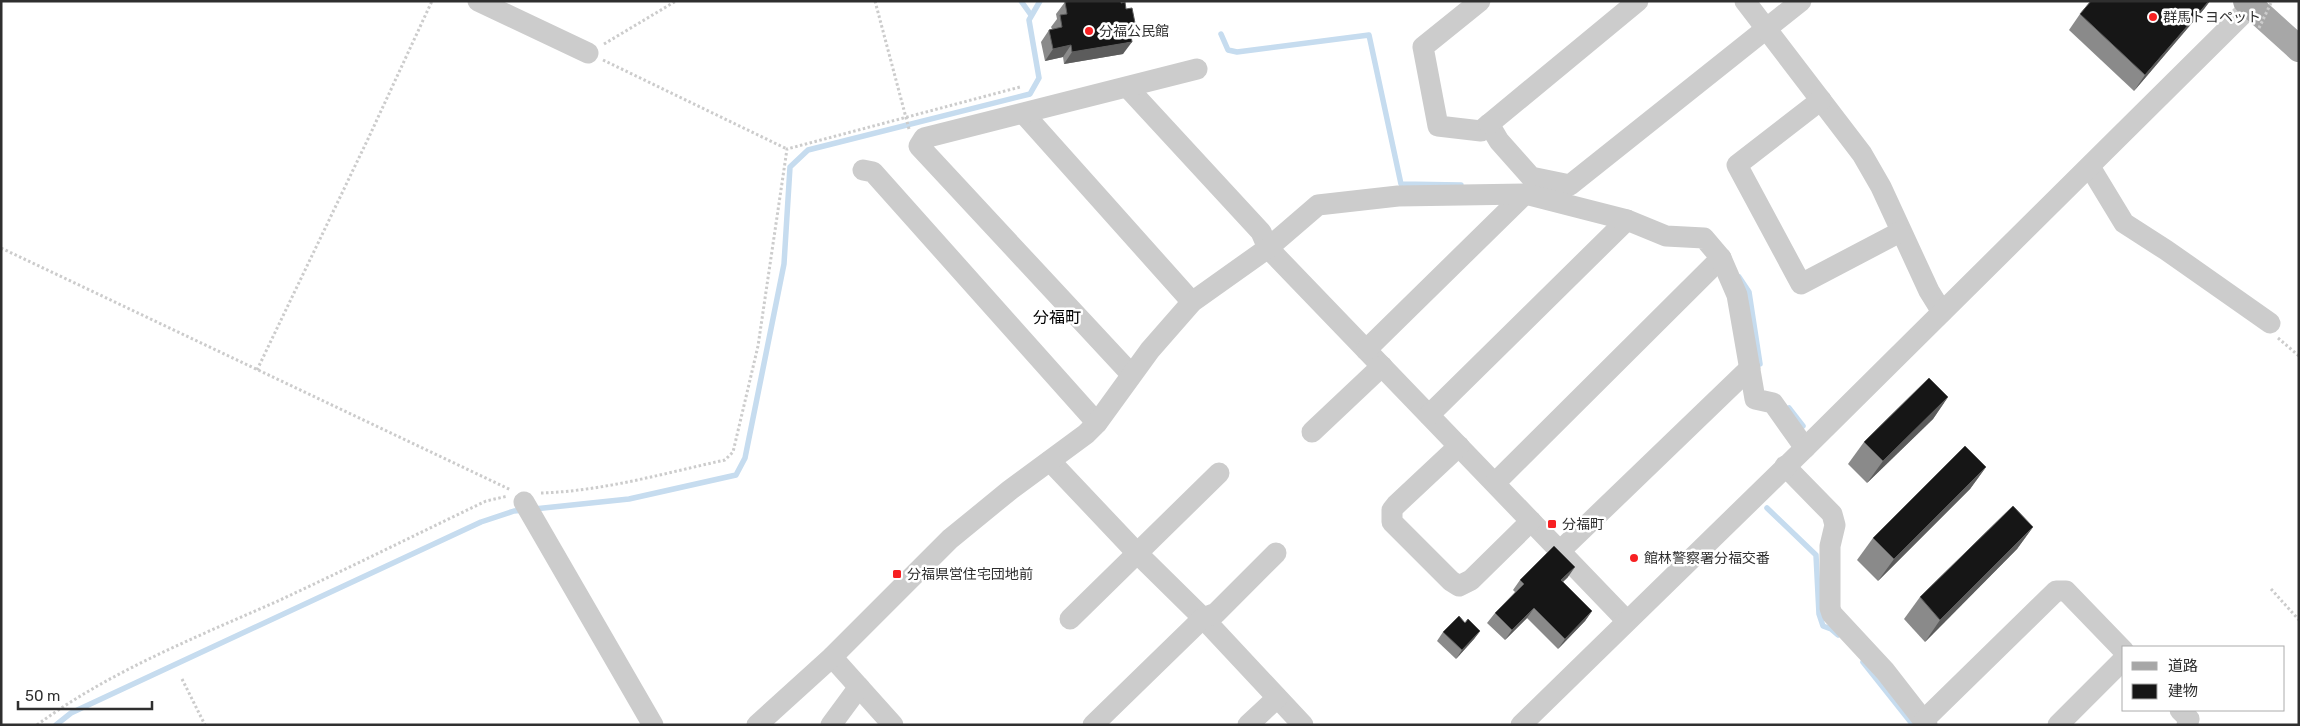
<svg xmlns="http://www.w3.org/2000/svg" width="2300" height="726" font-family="Rubik,'Noto Sans JP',sans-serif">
  <rect width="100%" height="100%" fill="#fff"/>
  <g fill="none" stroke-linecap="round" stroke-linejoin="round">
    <g stroke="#c6dcef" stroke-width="5.5">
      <polyline points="1021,1 1031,15"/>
      <polyline points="1221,34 1228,50 1237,52 1369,35 1401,184 1461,185"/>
      <polyline points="1739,277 1749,292 1760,364"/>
      <polyline points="1789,408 1803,426"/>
      <polyline points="1767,508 1816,555 1819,614 1823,626 1831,629 1838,635"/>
      <polyline points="534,509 629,499 736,475 745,458 784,264 790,167 808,150 1030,94 1039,78 1029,20 1040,1"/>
      <polyline points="1863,662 1913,725"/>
      <polyline points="56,725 71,713 481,522 514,511 525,510"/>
    </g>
    <g stroke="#ccc" stroke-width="3" stroke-dasharray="2.5 2.5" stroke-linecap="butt">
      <polyline points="875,1 909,129"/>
      <polyline points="604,44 676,1"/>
      <polyline points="603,60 787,149"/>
      <polyline points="1,248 511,490"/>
      <polyline points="2278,338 2299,356"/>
      <polyline points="257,370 368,139 432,1"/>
      <path d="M541 493C604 491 665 473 725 460L733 452 758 346 787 149 1020 87"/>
      <polyline points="2271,589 2299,620"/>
      <polyline points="182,679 205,725"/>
      <path d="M37 725C110 671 197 637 280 600 349 568 417 534 486 501L508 496"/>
    </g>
    <g stroke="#ccc" stroke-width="21">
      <polyline points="478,1 588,53"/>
      <polyline points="1480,1 1423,47 1438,126 1481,131 1489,124 1499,141 1531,177 1570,185 1801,1"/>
      <polyline points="1745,1 1862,154 1881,187 1929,291 1942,312"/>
      <polyline points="1128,88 1261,232 1268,248 1627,621"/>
      <polyline points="1821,100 1737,165 1801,284 1900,232"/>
      <polyline points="1024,114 1192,302"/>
      <polyline points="1489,124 1638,1"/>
      <polyline points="2090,167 2124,223 2166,250 2270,323"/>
      <polyline points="863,170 873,172 1097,423"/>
      <polyline points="1366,350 1525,194"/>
      <polyline points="1131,374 919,146 924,138 1197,69"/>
      <polyline points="1429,415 1627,220"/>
      <polyline points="1312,432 1382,366"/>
      <polyline points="1459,446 1396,505 1392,510 1392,522 1451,581 1459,586 1471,580 1531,521"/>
      <polyline points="1050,461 1138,554 1203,618 1303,725"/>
      <polyline points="1785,466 1832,514 1835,525 1830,546 1830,608 1832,614 1885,671 1927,725"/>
      <polyline points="1495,483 1721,258"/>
      <polyline points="524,502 653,725"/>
      <polyline points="1560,551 1750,368"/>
      <polyline points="1070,619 1219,473"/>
      <polyline points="832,657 893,725"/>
      <polyline points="2180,710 2189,719 2187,725"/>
      <polyline points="1924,720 2056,591 2066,591 2124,651"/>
      <polyline points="757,725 832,657 950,539 1010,490 1086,434 1097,423 1150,350 1192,302 1268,248 1318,205 1398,196 1525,194 1627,220 1666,236 1704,238 1721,258 1737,295 1755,399 1773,403 1805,448"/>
      <polyline points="831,725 859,687"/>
      <polyline points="1093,725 1203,618 1216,613 1276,553"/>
      <polyline points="1248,725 1277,698"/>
      <polyline points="1521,725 1805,448 2256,1"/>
      <polyline points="2058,725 2124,659"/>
    </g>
    <polyline stroke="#a7a7a7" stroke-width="26" points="2246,1 2299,49"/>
    <polyline stroke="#ccc" stroke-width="3" stroke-dasharray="2.5 2.5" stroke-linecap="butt" points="2259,28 2271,3"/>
  </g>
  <g fill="#8a8a8a">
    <polygon points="2091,1 2210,1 2204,9 2134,91 2069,30 2080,14"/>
    <polygon points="1065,2 1121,3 1126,9 1130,30 1123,54 1064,64 1063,57 1045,61 1041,42 1049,30 1052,29 1051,27 1057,19 1056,14"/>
    <polygon points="1948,397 1933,419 1867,483 1848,464 1864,442"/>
    <polygon points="1986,467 1970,489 1878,581 1857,560 1873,538"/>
    <polygon points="2033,527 2017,549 1925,642 1904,619 1920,597"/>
    <polygon points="1568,577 1563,582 1592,611 1585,621 1558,649 1527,618 1505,640 1487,623 1495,613 1515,592 1513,590 1520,580"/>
    <polygon points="1465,623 1480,631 1474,639 1456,659 1437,641 1443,632"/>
  </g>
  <g fill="#5c5c5c">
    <polygon points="2209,1 2210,1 2204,9 2134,91 2145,75"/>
    <polygon points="1135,23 1126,35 1129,24"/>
    <polygon points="1132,42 1123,54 1064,64 1072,52"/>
    <polygon points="1071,45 1063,57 1045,61 1053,49"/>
    <polygon points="1948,397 1933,419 1867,483 1883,461"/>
    <polygon points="1986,467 1970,489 1878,581 1894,559"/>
    <polygon points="2033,527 2017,549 1925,642 1940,620"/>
    <polygon points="1575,567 1568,577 1554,590 1561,580"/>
    <polygon points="1534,608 1527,618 1505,640 1512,630"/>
    <polygon points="1592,611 1585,621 1558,649 1565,639"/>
    <polygon points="1480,631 1474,639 1456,659 1462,650"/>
  </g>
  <g fill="#161616" stroke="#5c5c5c">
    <polygon points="1072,1 1121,1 1121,3 1125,2 1126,9 1132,8 1135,23 1129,24 1132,42 1072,52 1071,45 1053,49 1049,30 1062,27 1060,15 1067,14 1065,2"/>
    <polygon points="2091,1 2209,1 2145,75 2080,14"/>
    <polygon points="1929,378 1948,397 1883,461 1864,442"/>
    <polygon points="1965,446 1986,467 1894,559 1873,538"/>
    <polygon points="2013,506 2033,527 1940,620 1920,597"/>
    <polygon points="1554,546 1575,567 1561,580 1592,611 1565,639 1534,608 1512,630 1495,613 1524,584 1520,580"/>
    <polygon points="1459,616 1465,623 1468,619 1480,631 1462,650 1443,632"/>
  </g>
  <g fill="#f72022" stroke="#fff" stroke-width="2">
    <circle cx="2153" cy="17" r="5"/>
    <circle cx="1089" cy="31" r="5"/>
    <rect x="1547" y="519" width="10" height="10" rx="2.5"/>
    <circle cx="1634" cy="558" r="5"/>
    <rect x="892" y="569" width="10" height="10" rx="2.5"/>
  </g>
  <g text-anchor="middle" stroke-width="5" stroke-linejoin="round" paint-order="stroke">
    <g font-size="14" fill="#2f2f2f" stroke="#fff" text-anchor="start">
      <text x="2163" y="22">群馬トヨペット</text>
      <text x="1099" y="36">分福公民館</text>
      <text x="1562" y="529">分福町</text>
      <text x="1644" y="563">館林警察署分福交番</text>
      <text x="907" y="579">分福県営住宅団地前</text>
    </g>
    <g font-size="16" fill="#000" stroke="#fff">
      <text x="1057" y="323">分福町</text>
    </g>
  </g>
  <rect width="2300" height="726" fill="none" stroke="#2f2f2f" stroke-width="5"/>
  <rect x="2122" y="646" width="162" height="65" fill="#ffffff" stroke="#acacac"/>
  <rect x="2132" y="662" width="25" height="8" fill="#a7a7a7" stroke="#acacac"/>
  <text x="2168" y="671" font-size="15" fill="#2f2f2f">道路</text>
  <rect x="2132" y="684" width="25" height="15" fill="#161616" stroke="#acacac"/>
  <text x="2168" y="696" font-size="15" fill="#2f2f2f">建物</text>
  <path d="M18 701v8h134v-8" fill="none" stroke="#2f2f2f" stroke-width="2.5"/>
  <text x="25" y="701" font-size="15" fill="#2f2f2f" stroke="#ffffff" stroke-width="4" paint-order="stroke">50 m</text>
</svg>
